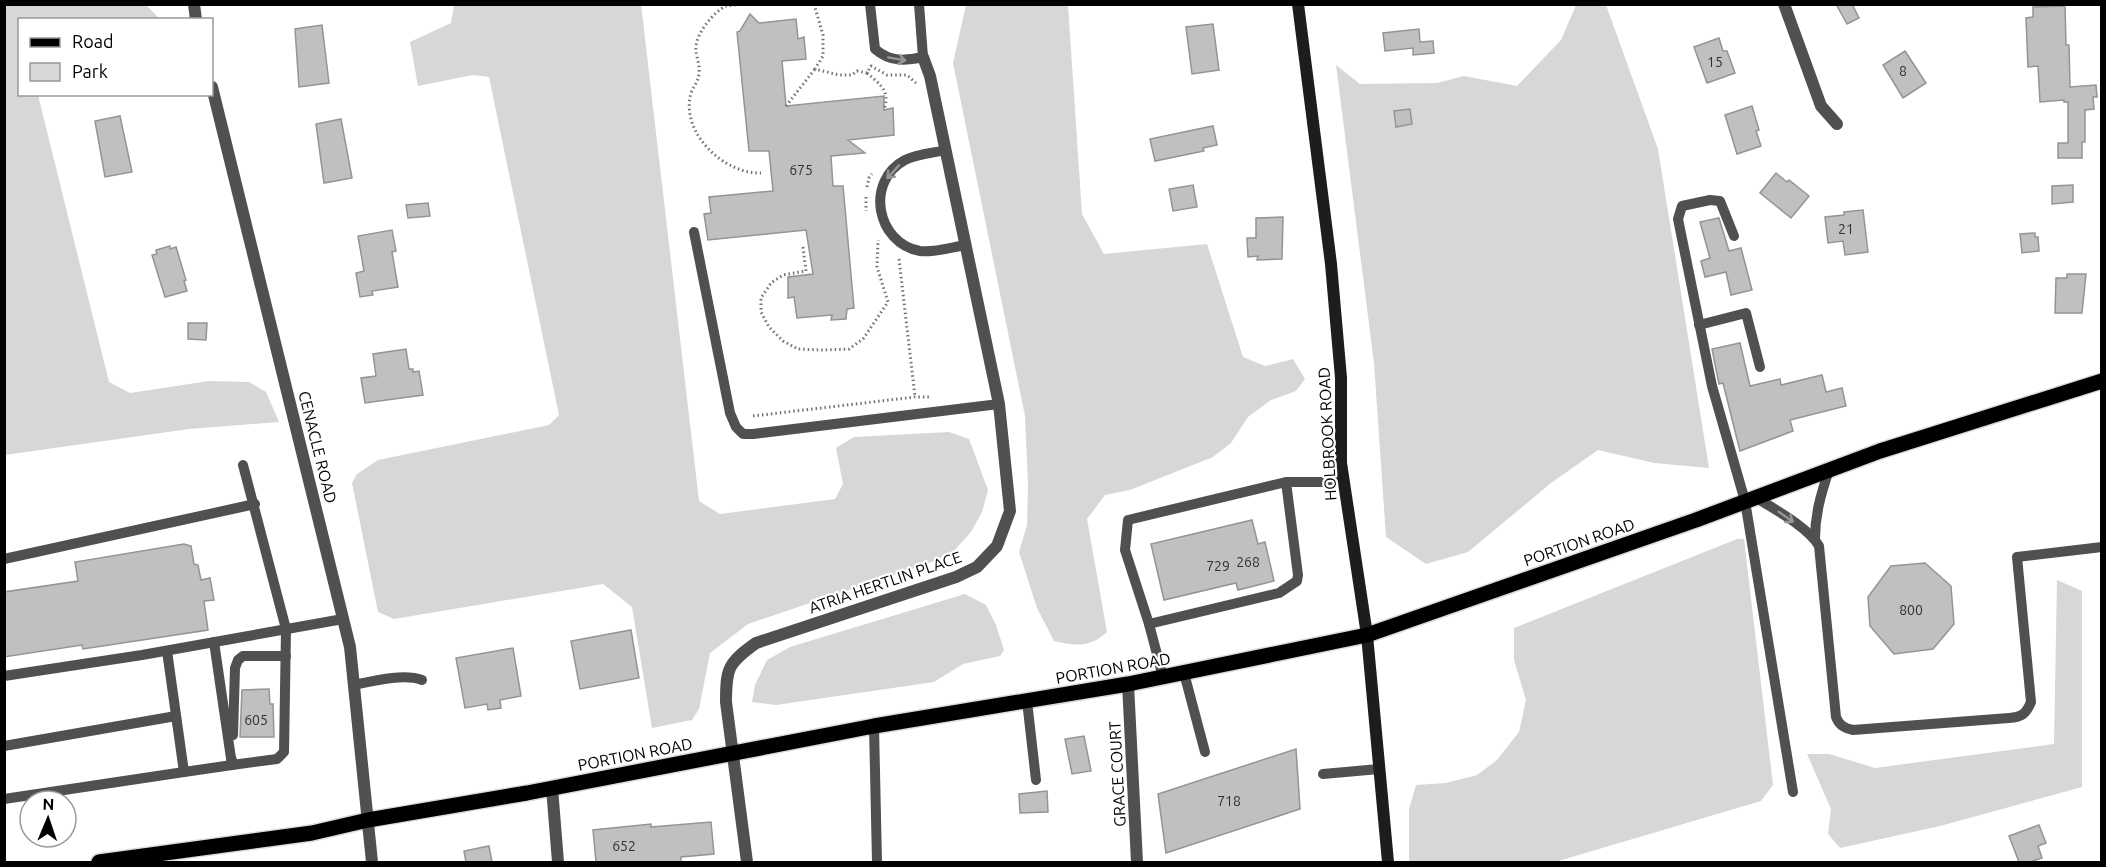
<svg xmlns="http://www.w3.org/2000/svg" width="2106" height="867" font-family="Ubuntu,sans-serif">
  <rect width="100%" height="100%" fill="#fff"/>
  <g fill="#d7d7d7">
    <polygon points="5,4 142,5 147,6 160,19 20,20 20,94 38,95 109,382 130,393 209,381 249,382 266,392 279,422 189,429 5,455"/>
    <polygon points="641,4 699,501 720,514 835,499 843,484 836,448 854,437 949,432 969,439 988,490 982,512 971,532 953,552 932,562 748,624 710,653 699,709 692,720 652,728 632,607 603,584 394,619 378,612 352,483 357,474 378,460 549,425 559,415 489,77 473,75 418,86 410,42 451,23 454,5"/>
    <path d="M966 5H1068L1082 214 1104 254 1207 244 1243 357 1265 366 1293 359 1305 379 1296 391 1271 400 1248 417 1231 443 1213 457 1130 490 1105 495 1087 519 1107 632C1090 648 1075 646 1054 641L1037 608 1019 552 1027 525 1028 485 1025 416 953 63Z"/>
    <polygon points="1576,5 1606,5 1658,149 1709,468 1654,463 1598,450 1551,483 1468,552 1426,564 1386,537 1374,363 1336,65 1360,84 1437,83 1464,76 1517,86 1561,40"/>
    <polygon points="1737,539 1744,539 1773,785 1761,801 1555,862 1409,862 1409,809 1416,785 1446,783 1477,775 1497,760 1519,732 1526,700 1514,660 1514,628"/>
    <polygon points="2057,580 2082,591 2082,787 1940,826 1840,848 1828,834 1831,809 1807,754 1829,754 1875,768 2054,744"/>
    <polygon points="965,594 986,605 996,625 1004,650 1000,656 963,664 934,682 776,705 752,702 755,685 767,660 790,647"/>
  </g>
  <g fill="#c0c0c0" stroke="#949494" stroke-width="1.5">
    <polygon points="1836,4 1852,4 1859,18 1847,24"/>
    <polygon points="2065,6 2066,45 2069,45 2070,87 2096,85 2097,97 2093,97 2094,109 2085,110 2085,142 2082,142 2082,158 2058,158 2058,143 2068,143 2068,102 2064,102 2064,100 2040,102 2038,66 2028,67 2026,18 2033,17 2033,7"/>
    <polygon points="750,14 759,23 796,19 798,39 804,37 806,59 782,61 786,106 884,96 884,110 893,108 894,135 848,140 865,153 831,156 833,186 843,186 854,308 847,309 846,319 831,320 832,315 797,318 794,297 788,298 788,277 813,274 806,230 708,240 704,214 711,213 709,197 773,191 769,151 749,151 737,32 740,31"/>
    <polygon points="1213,24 1219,70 1192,74 1186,27"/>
    <polygon points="322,25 329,83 299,87 295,29"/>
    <polygon points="1419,29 1420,42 1433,41 1434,53 1413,55 1413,48 1385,51 1383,33"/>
    <polygon points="1719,38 1723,51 1727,51 1735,73 1707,83 1694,47"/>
    <polygon points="1905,51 1926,83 1903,98 1883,65"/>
    <polygon points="1752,106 1759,130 1756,131 1761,146 1737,154 1725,115"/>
    <polygon points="1410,109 1412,124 1396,127 1394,111"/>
    <polygon points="120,116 132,172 105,177 95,121"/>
    <polygon points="341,119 352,178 324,183 316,124"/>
    <polygon points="1213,126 1217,145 1203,148 1204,151 1155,161 1150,139"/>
    <polygon points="1776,173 1787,182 1789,180 1809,196 1791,218 1760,193"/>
    <polygon points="1193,185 1197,207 1173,211 1169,189"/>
    <polygon points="2073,185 2073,202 2052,204 2052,186"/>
    <polygon points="428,203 430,216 408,218 406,205"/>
    <polygon points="1863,210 1868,252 1845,255 1843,241 1828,243 1825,217 1844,215 1844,212"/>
    <polygon points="1283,217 1282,259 1257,260 1258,256 1248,257 1247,238 1256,238 1256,218"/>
    <polygon points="1719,218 1729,251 1741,248 1752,290 1731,295 1726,272 1705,277 1701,261 1710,258 1700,222"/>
    <polygon points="392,230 396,251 392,252 398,287 372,291 373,295 360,297 356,273 364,271 358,236"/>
    <polygon points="2035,233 2035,237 2038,237 2039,251 2022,253 2020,234"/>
    <polygon points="170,246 170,249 176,247 186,280 184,281 187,291 165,297 152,255 157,254 156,250"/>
    <polygon points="2067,274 2086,274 2082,313 2055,313 2056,278 2067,278"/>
    <polygon points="188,323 207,323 206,340 188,339"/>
    <polygon points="1740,343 1750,386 1780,379 1781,385 1822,375 1826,392 1842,388 1846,406 1790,420 1793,431 1740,451 1723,383 1719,384 1712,349"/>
    <polygon points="406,349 409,369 413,369 413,372 419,371 423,395 365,403 361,378 376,376 373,354"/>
    <polygon points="1252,520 1258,544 1265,542 1274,581 1238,590 1236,583 1164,600 1151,544"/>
    <polygon points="184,544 191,546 194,564 198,565 201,580 210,578 214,600 204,601 208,630 83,649 82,645 4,657 4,592 78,581 75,562"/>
    <polygon points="1925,563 1951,586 1954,624 1933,649 1894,654 1870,626 1868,597 1891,566"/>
    <polygon points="631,630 639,678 580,689 571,641"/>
    <polygon points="513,648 521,696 500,700 501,708 488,710 487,704 465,708 456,658"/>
    <polygon points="269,689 270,704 273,704 274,737 240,737 242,690"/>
    <polygon points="1084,736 1091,771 1072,774 1065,739"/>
    <polygon points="1296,749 1300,809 1166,853 1158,794"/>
    <polygon points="1047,791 1048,812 1020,813 1019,794"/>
    <polygon points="711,822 714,854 681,857 681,862 596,862 593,830 651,824 651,827"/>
    <polygon points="2039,825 2046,843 2038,846 2042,858 2030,862 2019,862 2009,836"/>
    <polygon points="489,846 492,862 466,862 464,851"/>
  </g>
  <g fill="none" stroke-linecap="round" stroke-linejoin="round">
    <defs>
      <polyline id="primary" points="99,862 312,833 368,820 527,793 874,726 1128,684 1367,635 1696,520 1880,451 2102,381"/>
    </defs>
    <use href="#primary" stroke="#dbdbdb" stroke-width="18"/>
    <g stroke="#727272" stroke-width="3" stroke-dasharray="1.5 3" stroke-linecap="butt">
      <path d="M740 4C736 5 730 5 726 6 714 11 694 36 696 50 696 57 700 64 699 72 699 81 694 85 691 93 680 132 723 174 761 173"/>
      <polyline points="814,4 823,35 823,56 815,69 839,75 852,75 857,71 867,73 871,66 887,75 907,75 916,83"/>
      <path d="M867 73C882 86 890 91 884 110"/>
      <polyline points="786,106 815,69"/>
      <polyline points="867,187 869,178 872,174"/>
      <polyline points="866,197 866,211"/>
      <polyline points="803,247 806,271 783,275 771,283 761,298 761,312 769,327 783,341 798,349 823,350 849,349 863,339 888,302 877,267 878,240"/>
      <polyline points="899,259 915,397"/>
      <polyline points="753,416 915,397 930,397"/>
    </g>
    <g stroke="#505050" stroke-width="10">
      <path d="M870 4 875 49C890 62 905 61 923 57L919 4"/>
      <path d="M946 150C933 153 917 154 905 160 865 181 876 243 920 251 934 253 952 247 966 245"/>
      <polyline points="694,232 730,413 736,427 743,434 753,434 999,404"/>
      <polyline points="1734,236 1720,201 1710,200 1682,206 1678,219 1712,386 1745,501 1793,792"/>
      <polyline points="1699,325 1746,313 1760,367"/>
      <polyline points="1286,482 1298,575 1297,581 1279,593 1149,624 1125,550 1128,520 1286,482 1323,482 1343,477"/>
      <path d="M1755 497C1774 509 1808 527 1819 546L1836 717C1839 725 1844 728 1853 730L2009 718C2022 717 2026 714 2031 702L2017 557 2102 547"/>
      <path d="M1815 539C1815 514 1821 494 1829 470"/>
      <polyline points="4,559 255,504"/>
      <polyline points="1149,624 1163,677"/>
      <polyline points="214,642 232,765 277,759 284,752 286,629 243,465"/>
      <polyline points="1184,673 1205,752"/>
      <polyline points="4,676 142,655 343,619"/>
      <path d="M354 685C373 681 404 673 422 680"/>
      <polyline points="1027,701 1036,780"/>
      <polyline points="874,726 877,862"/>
      <polyline points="233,735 235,668 238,660 243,656 286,656"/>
      <polyline points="4,746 176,716"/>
      <polyline points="184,772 232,765 232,760"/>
      <polyline points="1323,774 1379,769"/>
      <polyline points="4,799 184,772 167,651"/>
    </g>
    <g stroke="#505050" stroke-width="12">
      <polyline points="194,4 196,20"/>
      <polyline points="1784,4 1821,106 1837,124"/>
      <polyline points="212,87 350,647 372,862"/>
      <polyline points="1128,684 1137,862"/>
      <polyline points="552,788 558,862"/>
      <path d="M747 862 726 702C726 668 728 663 756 643L956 577 977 567 997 546 1010 511 999 404 930 76 923 57"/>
    </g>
    <polyline stroke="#1d1d1d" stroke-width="12" points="1298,4 1331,264 1341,378 1341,463 1367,635 1388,862"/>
    <use href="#primary" stroke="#000" stroke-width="15"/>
  </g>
  <defs><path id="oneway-shaft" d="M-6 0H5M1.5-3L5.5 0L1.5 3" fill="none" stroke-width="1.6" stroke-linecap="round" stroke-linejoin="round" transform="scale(1.5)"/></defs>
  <g stroke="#969696">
    <use href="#oneway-shaft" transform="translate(897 59) rotate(10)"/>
    <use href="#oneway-shaft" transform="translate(893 172) rotate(132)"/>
    <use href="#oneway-shaft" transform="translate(1786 517) rotate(35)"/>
  </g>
  <g text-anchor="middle" stroke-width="4.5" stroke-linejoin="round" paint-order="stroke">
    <g font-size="14" fill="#303030">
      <text x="1715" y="67">15</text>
      <text x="1903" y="76">8</text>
      <text x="801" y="175">675</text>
      <text x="1846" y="234">21</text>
      <text x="1248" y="567">268</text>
      <text x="1218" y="571">729</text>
      <text x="1911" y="615">800</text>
      <text x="256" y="725">605</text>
      <text x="1229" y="806">718</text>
      <text x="624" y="851">652</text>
    </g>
    <g font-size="16" fill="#000" stroke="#fff">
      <text transform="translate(1327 434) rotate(-93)" y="6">HOLBROOK ROAD</text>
      <text transform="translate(318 447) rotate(76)" y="6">CENACLE ROAD</text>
      <text transform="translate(1579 542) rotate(-19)" y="6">PORTION ROAD</text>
      <text transform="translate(885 582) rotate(-19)" y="6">ATRIA HERTLIN PLACE</text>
      <text transform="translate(1113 668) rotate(-10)" y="6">PORTION ROAD</text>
      <text transform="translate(635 754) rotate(-11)" y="6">PORTION ROAD</text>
      <text transform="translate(1117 774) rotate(-93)" y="6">GRACE COURT</text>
    </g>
  </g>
  <rect width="2106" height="867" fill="none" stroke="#000000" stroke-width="12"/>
  <rect x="18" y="18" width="195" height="78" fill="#ffffff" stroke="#999999" stroke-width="1.5"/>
  <rect x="30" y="38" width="30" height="9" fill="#000000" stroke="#999999" stroke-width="1.5"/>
  <text x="72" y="48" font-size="18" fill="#000000">Road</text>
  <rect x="30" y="63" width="30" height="18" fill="#d7d7d7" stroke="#999999" stroke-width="1.5"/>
  <text x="72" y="78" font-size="18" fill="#000000">Park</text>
  <g transform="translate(48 819) rotate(2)"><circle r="28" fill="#ffffff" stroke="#999999" stroke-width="1.5"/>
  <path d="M0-4.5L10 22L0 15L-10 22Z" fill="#000000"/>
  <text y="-9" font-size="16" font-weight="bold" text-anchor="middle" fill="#000000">N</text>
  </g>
</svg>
